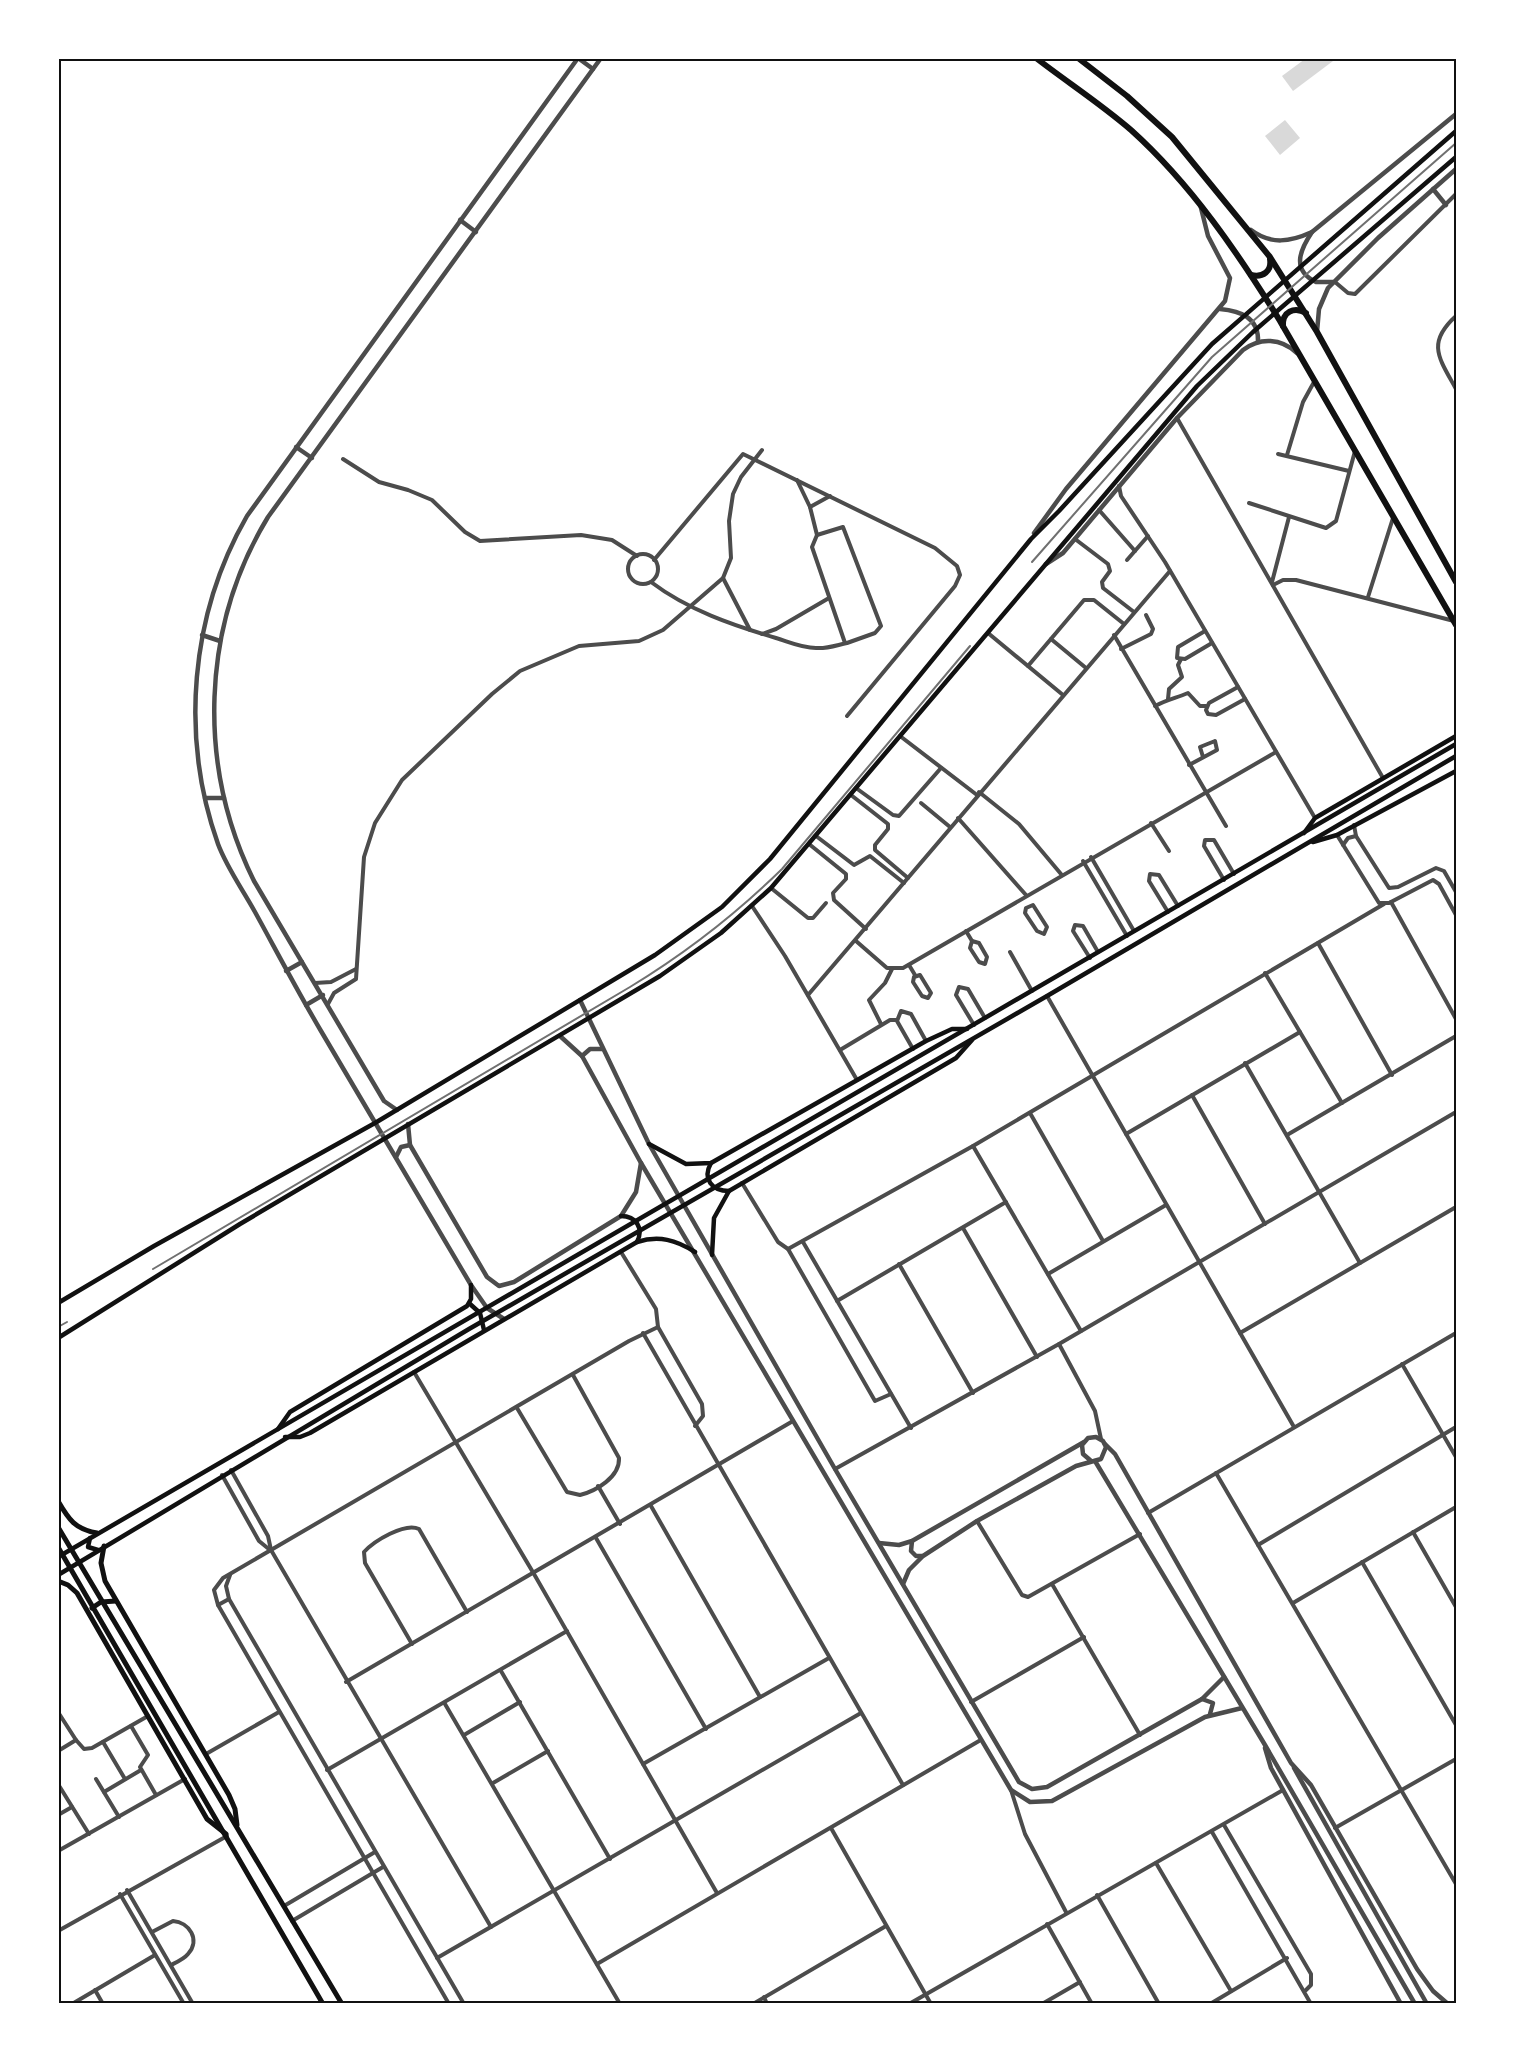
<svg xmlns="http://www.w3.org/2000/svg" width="1515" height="2062" font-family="'Varela Round',sans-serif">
  <rect width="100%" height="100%" fill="#fff"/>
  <g fill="#d9d9d9">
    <polygon points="1305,59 1331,59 1333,61 1293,91 1282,76"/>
    <polygon points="1285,120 1300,138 1280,155 1265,136"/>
  </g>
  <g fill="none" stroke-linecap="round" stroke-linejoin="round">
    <g stroke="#4c4c4c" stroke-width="4">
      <polyline points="1335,282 1348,293 1355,294 1456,194"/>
      <path d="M1456 316C1426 343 1439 358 1456 389"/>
      <polyline points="1177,418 1383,778"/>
      <polyline points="1278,454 1349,471"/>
      <polyline points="1287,455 1303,402 1314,382"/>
      <polyline points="343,459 379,482 408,490 432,500 465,532 480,541 581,535 612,540 637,556"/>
      <polyline points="797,480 810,507 817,535"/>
      <polyline points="1119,486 1121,496 1165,562 1315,818"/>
      <polyline points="1249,503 1326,528 1336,521 1355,451"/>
      <polyline points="810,507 830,496"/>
      <polyline points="1099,510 1135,551"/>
      <polyline points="1075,539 1108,564 1110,571 1102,582 1103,588 1134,612"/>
      <circle cx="643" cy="569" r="15"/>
      <polyline points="654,560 743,454 935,548 957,566 960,575 955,586 847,716"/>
      <polyline points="1127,560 1148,536"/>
      <polyline points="723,578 750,630"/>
      <path d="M651 582C688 610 732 625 776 638 789 642 802 648 816 648 827 649 837 645 847 643L875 633 881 626 843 527 817 535 812 547 845 643"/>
      <polyline points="1272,582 1289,517"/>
      <polyline points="1273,585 1283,580 1296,580 1454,621"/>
      <polyline points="1368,597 1393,518"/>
      <polyline points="1205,631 1178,647 1177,658 1185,659 1212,643"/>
      <polyline points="988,633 1063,695"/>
      <polyline points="762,634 776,629 829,598"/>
      <polyline points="1114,635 1226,826"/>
      <polyline points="1051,639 1086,668"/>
      <polyline points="1121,649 1151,634 1153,629 1146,615"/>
      <polyline points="1028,666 1084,600 1094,600 1124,624"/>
      <polyline points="1238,687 1209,703 1206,710 1208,714 1216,715 1245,699"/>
      <polyline points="1168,699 1169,689 1182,677 1178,665 1181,659"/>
      <path d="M1155 706C1166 700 1176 698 1188 693L1200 706H1206"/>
      <polyline points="900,736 977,795"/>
      <polyline points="1189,765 1217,750 1215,741 1200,747 1203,757"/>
      <polyline points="856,788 893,815 899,816 941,768"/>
      <polyline points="979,792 1019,824 1061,874"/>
      <polyline points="851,795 888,824 888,829 875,845 875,850 908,878"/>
      <polyline points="921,803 950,827"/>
      <polyline points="958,818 1026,895"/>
      <polyline points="1151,823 1169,851"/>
      <polyline points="1354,825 1356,836 1389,888 1398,887 1436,868 1444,871 1456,892"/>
      <polyline points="1337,835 1379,903 1389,903 1433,880 1439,884 1456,915"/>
      <polyline points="816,836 854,865 870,856 904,883"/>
      <polyline points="809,844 846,874 846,879 833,893 834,900 866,929"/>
      <polyline points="1343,845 1348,838 1356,836"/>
      <polyline points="1091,857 1134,931"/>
      <polyline points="1083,861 1127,936"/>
      <polyline points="1224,880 1204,846 1205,840 1214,840 1234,874"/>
      <polyline points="771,888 808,918 813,918 826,903"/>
      <polyline points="1391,902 1456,1019"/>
      <polygon points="1033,905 1047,927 1044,934 1037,931 1025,913 1026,908"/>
      <polyline points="752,906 785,956 857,1080"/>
      <polyline points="1168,912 1149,881 1150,874 1159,875 1178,906"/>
      <polyline points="966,931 972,941"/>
      <polyline points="856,941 887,968 903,968 1276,752"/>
      <polygon points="972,941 979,943 987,957 985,964 979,962 970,948"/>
      <polyline points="1318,943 1392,1075"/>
      <polyline points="1010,952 1032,991"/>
      <polyline points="1090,958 1073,931 1075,925 1083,926 1098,952"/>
      <polyline points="909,965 915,975"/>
      <polyline points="1265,973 1342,1103"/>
      <polygon points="920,975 931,993 928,998 922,996 913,982 914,977"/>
      <polyline points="315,983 331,982 356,969"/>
      <polyline points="808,995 1170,571"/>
      <polyline points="1047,996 1294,1427"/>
      <polyline points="328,1004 334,993 356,979 364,857 375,823 402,780 492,694 520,671 579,646 639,641 663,630 723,578 731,558 729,521 733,494 741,477 762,450"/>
      <polyline points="881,1024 869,1000 885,983 892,969"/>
      <polyline points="974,1025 956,995 959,987 968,989 985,1018"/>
      <polyline points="913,1049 897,1021 901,1011 911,1014 926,1041"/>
      <polyline points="840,1050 890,1020 896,1020"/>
      <polyline points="1245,1063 1360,1263"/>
      <polyline points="1192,1095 1265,1224"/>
      <polyline points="1030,1113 1103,1241"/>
      <polyline points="1126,1134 1300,1032"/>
      <polyline points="1287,1135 1456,1036"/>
      <polyline points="973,1146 1081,1331"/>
      <polyline points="742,1183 778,1242 788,1249 875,1401 891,1394"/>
      <polyline points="963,1228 1037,1357"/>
      <polyline points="803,1242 911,1428"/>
      <polyline points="788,1249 973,1146 1384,904"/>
      <polyline points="621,1252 656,1309 658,1327 702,1404 703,1416 695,1426"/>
      <polyline points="899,1264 973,1393"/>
      <polyline points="1048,1274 1166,1205"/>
      <polyline points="837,1301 1006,1202"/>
      <polyline points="643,1333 903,1785"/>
      <polyline points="1240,1333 1456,1207"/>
      <polyline points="1059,1344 1095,1411 1101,1439"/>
      <polyline points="1402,1364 1456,1457"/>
      <polyline points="414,1372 534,1574 717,1893"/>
      <path d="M517 1408 567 1492 580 1495C596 1491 620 1477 619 1458L573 1375"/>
      <polyline points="835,1469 1059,1344 1456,1112"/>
      <polyline points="231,1470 268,1536 271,1550 491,1927"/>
      <polyline points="1216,1473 1456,1884"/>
      <polyline points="222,1475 259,1541 270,1550"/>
      <polyline points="598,1486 620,1524"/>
      <polyline points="651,1506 760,1697"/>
      <polyline points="1148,1513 1456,1333"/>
      <polyline points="977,1521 1022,1595 1028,1597 1140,1534"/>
      <polyline points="1413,1532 1456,1607"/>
      <polyline points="596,1538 706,1729"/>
      <polyline points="1258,1545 1456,1427"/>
      <polyline points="1362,1562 1456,1725"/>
      <polyline points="230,1575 226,1586 229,1599 464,2004"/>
      <polyline points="1052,1584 1140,1735"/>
      <polyline points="1293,1603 1456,1507"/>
      <polyline points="218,1605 229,1599"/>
      <path d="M412 1644 365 1563 364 1552C374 1541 405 1522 419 1529L467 1612"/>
      <polyline points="501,1671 610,1859"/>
      <polyline points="346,1682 793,1421"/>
      <polyline points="971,1702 1084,1637"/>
      <polyline points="445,1704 620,2004"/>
      <polyline points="58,1712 76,1740 84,1749 92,1748 148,1716"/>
      <polyline points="131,1726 148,1755 140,1767 156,1795"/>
      <polyline points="464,1735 520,1702"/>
      <polyline points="103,1742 125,1779"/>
      <polyline points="58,1751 76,1740"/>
      <polyline points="206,1754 279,1712"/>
      <polyline points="643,1764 829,1658"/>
      <polyline points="327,1770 567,1631"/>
      <polyline points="96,1779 119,1817"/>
      <polyline points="493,1783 548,1751"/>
      <polyline points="58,1784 89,1834"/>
      <polyline points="1011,1790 1025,1834 1066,1912"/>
      <polyline points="104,1792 141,1770"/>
      <polyline points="58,1815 72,1807"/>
      <polyline points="1224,1825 1311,1974 1311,1985 1306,1990"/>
      <polyline points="831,1828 931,2004"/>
      <polyline points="1335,1828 1456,1759"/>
      <polyline points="1212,1832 1311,2004"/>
      <polyline points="58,1851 185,1779"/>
      <polyline points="1156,1863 1231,1991"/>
      <polyline points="127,1890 193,2004"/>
      <polyline points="120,1894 184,2004"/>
      <polyline points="1097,1895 1159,2004"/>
      <polyline points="284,1906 375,1852"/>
      <polyline points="292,1921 383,1867"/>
      <polyline points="1047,1924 1092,2004"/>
      <polyline points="58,1931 227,1836"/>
      <path d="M152 1932 173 1921C189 1922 201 1940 188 1954 184 1959 177 1962 171 1965"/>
      <polyline points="437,1958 861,1713"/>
      <polyline points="597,1964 979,1741"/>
      <polyline points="95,1990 103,2004"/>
      <polyline points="764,1997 767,2004"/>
      <polyline points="72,2004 155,1955"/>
      <polyline points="449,2004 218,1605 214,1590 223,1578 629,1341 658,1327"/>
      <polyline points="753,2004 886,1926"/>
      <polyline points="909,2004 1283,1790"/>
      <polyline points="1042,2004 1080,1982"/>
      <polyline points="1210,2004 1287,1958"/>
    </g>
    <g stroke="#4c4c4c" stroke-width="4.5">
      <polyline points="578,58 593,69"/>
      <polyline points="1433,189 1446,205"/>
      <polyline points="460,220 476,232"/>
      <path d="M1251 230C1271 245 1290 242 1312 232L1456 114"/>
      <path d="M1312 232C1300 250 1291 270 1316 282H1333"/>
      <path d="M1220 309C1240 311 1259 317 1258 342"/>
      <polyline points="1317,332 1319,309 1328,288 1378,238 1456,169"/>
      <polyline points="296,447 312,458"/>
      <polyline points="1034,533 1066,489 1225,301 1230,278 1208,236 1200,204"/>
      <path d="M1046 564 1063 553 1177 418 1243 350C1260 337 1281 338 1297 353"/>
      <polyline points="202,635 220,641"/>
      <polyline points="205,798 224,798"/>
      <polyline points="286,971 302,962"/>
      <polyline points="580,1000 649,1144 835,1469 1019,1782 1032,1789 1047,1787 1202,1699 1224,1677"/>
      <polyline points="306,1005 323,995"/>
      <polyline points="560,1036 582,1056 641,1163 1011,1790 1030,1802 1052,1801 1205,1717 1242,1708"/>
      <polyline points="582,1056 590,1049 602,1049"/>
      <path d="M397 1110 384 1101 254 881C197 766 201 627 268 517L601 58"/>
      <polyline points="408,1124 410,1145 487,1277 499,1286 514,1282 621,1216 636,1192 641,1163"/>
      <polyline points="396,1157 401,1147 410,1145"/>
      <path d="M504 1319 487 1308 471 1285C421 1200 371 1116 321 1031 298 992 277 952 255 912 243 890 227 868 218 844 180 737 190 615 247 516L578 58"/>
      <polyline points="1105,1444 1115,1454 1291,1763 1311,1785 1417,1969 1433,1991 1448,2004"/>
      <polyline points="1095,1461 1265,1745 1415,2004"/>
      <polyline points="912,1541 911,1551 916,1556 922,1556"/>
      <polyline points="879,1543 899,1545 912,1541 1084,1442"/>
      <polyline points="903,1584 909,1570 923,1556 977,1521 1076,1466 1101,1459 1106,1447 1103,1441 1096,1437 1088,1438 1082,1445 1083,1454 1090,1460"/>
      <polyline points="1202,1699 1213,1703 1210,1714"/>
      <polyline points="1265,1748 1271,1768 1401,2004"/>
      <polyline points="1294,1768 1427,2004"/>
    </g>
    <g stroke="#111" stroke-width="4.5">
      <polyline points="1304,833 1315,818 1456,736"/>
      <polyline points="1313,842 1337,835 1456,771"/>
      <polyline points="649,1144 686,1164 711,1163 926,1041 952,1029 967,1029"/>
      <path d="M711 1163C702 1179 712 1191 729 1191"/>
      <path d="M621 1216C636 1216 644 1228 637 1242"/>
      <polyline points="712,1255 714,1218 729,1191 956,1058 972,1040"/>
      <polyline points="58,1303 154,1246 375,1123 655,955 722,907 770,859 1031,539 1059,511 1212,344 1456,131"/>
      <polyline points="470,1304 480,1313 484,1330"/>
      <polyline points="58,1338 240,1224 660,976 721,933 771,888 1197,386 1253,332 1456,157"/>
      <polyline points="278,1429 290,1412 467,1306 471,1299 471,1285"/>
      <path d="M285 1437H300L310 1433 637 1242C659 1235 676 1240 695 1252"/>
      <polyline points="90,1538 88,1547 98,1550"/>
      <polyline points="58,1557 1456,744"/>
      <polyline points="58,1575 469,1329 1047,996 1456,756"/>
    </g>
    <g stroke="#111" stroke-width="5">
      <path d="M58 1501C69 1520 75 1529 97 1533"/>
      <polyline points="58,1527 342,2004"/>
      <polyline points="104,1546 101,1563 105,1581 229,1795 235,1809 237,1825"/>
      <polyline points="58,1547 323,2004"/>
      <polyline points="58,1581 68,1585 77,1593 207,1819 226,1834"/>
      <polyline points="92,1608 101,1602 116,1601"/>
    </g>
    <g stroke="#111" stroke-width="6">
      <path d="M1036 58C1067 82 1101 104 1131 130 1191 184 1238 253 1280 321L1456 625"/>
      <polyline points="1078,58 1127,96 1172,137 1270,257 1317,332 1456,582"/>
      <path d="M1251 275C1263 278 1272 271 1270 259"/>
      <path d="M1283 326C1282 312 1294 306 1306 313"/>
    </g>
    <g stroke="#707070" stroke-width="2">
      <polyline points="1032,562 1212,357 1456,143"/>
      <path d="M153 1269 630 987C686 953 735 915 782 869L970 646"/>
      <polyline points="58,1327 67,1322"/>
    </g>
  </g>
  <rect width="1515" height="2062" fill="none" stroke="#ffffff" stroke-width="120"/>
  <rect x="60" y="60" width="1395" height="1942" fill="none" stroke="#111" stroke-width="2"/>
</svg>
